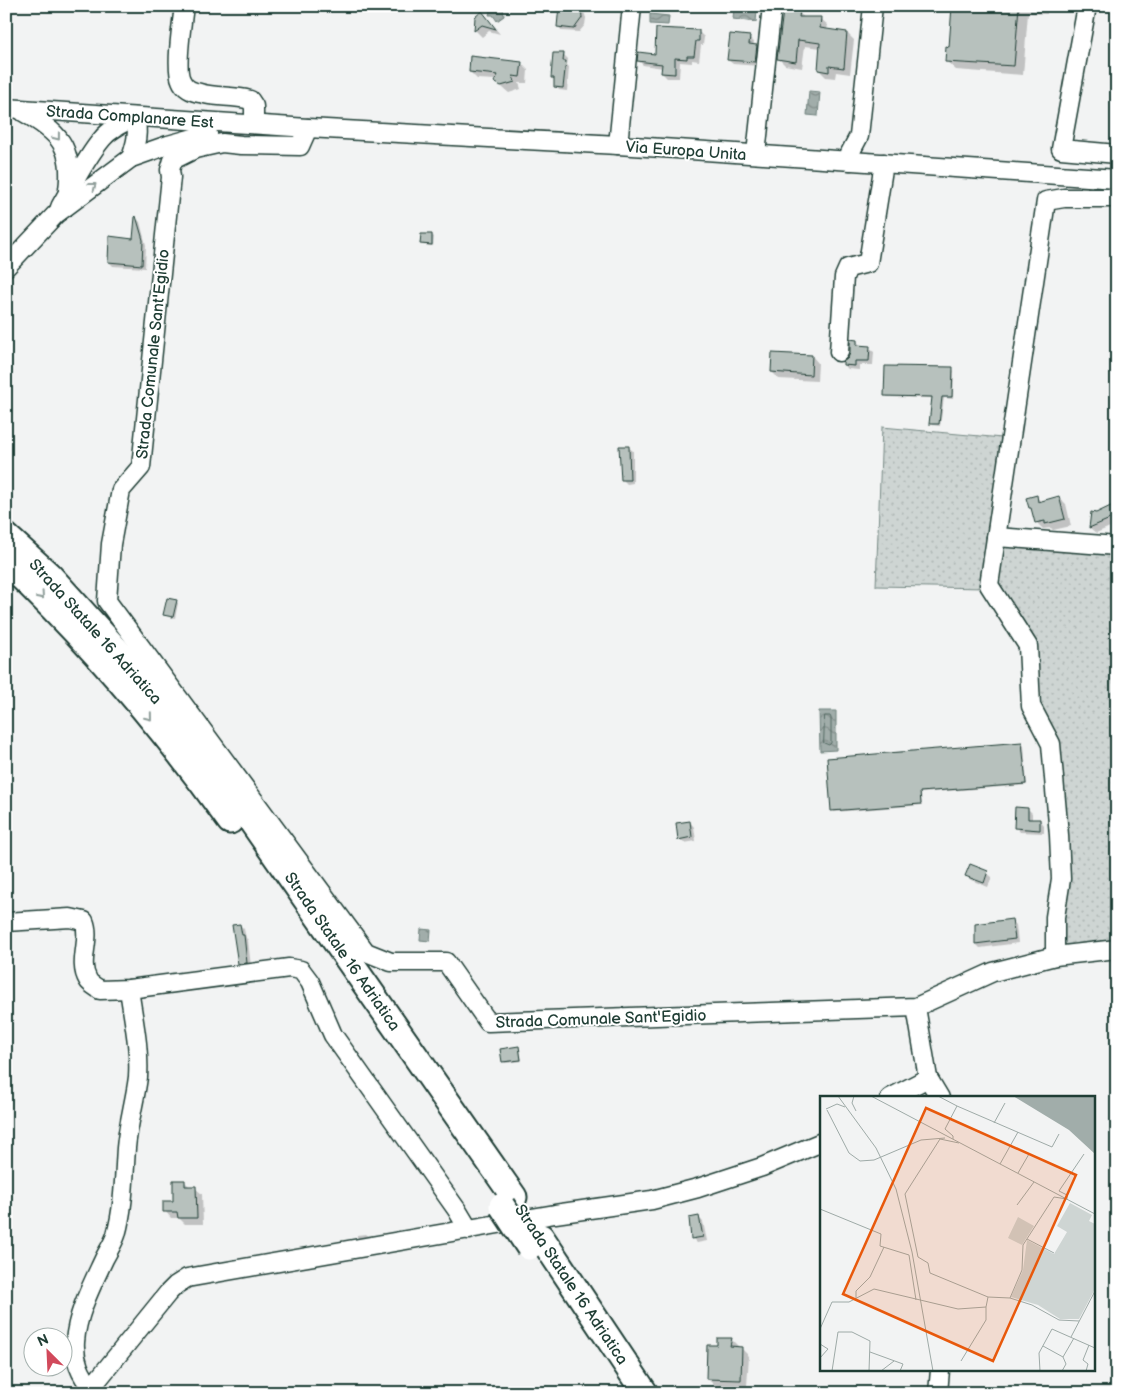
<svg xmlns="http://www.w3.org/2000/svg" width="1123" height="1399" font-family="'Balsamiq Sans',sans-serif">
  <defs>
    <pattern id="grass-dots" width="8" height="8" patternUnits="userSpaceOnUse" patternTransform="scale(1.25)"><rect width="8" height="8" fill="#ced5d3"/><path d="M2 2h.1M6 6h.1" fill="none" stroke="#b0b8b6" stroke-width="1.8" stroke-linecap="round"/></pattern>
    <pattern id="water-waves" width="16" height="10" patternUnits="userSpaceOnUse" patternTransform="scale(1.25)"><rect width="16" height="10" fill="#a1adaa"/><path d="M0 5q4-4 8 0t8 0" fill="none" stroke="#838e8b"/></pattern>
  </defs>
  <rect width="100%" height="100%" fill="#f2f3f3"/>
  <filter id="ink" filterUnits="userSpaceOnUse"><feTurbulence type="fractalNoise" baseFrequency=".02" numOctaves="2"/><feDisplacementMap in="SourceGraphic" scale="10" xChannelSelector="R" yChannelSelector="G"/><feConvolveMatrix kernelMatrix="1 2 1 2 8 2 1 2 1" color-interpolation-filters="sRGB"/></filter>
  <g filter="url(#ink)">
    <g fill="url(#grass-dots)" stroke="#768984">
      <polygon points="882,427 1002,438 985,588 876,586"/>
      <polygon points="1001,543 1117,552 1117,939 1060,947 1067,881 1038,704 1034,642 995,582"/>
    </g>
    <g fill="url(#water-waves)" stroke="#6d807b">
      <polygon points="486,6 503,7 504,16 497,21 493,15 489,15 490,12"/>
      <polygon points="734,7 757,10 756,22 733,19"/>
      <polygon points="650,14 669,16 668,25 650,24"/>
      <polygon points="809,91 820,92 818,116 807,115"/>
      <polygon points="819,711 836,711 836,750 820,751"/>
      <polygon points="421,929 431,930 430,941 420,940"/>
    </g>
    <g fill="#0003" fill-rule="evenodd">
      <polygon points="560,6 582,6 586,18 585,25 579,32 562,31 558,26"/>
      <polygon points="953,6 1047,6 1047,14 1028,13 1023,75 956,70 946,61 950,48"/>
      <polygon points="799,13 805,18 821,19 828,25 827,30 847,33 854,40 850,74 836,72 835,78 826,77 819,70 821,48 805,46 802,68 785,65 778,58"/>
      <polygon points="476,18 488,20 500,34 489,31 482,37 475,30"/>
      <polygon points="699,32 704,37 703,45 701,45 699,61 692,60 692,63 680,62 679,78 667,78 662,73 663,68 643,65 638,60 656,55"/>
      <polygon points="749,37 754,42 753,46 756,46 761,51 759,66 733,64 728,60"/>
      <polygon points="564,55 568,59 567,65 569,67 567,91 559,90 555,86 555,81 552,77"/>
      <polygon points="521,63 528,70 527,83 519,83 521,89 509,93 503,88 496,80 477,79 470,72"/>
      <polygon points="136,218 140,222 146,245 145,268 113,266 109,262 135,240"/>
      <polygon points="432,235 434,237 433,246 423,245 421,244"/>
      <path d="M852 341H857L861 347 869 348 874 352 873 365H859V370L848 369 844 365 851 353ZM856 343H858L857 351H855Z"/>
      <polygon points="812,356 818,363 817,381 779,379 772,372"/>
      <polygon points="953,369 954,371 953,399 944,398 940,426 932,425 930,423 933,398 887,397 886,395"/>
      <polygon points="628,447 633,451 633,483 627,484 622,479"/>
      <polygon points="1117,496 1117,524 1096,533 1090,528 1092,513 1096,514 1115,506 1113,497"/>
      <polygon points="1036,497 1042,502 1059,497 1066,504 1071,526 1053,530 1051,528 1043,529 1037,523 1034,511 1030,508"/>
      <polygon points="176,601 178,603 175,618 167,616 165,614"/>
      <polygon points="1022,743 1024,745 1027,785 921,793 922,805 834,812 833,810"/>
      <polygon points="1028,809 1032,813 1032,820 1040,820 1044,825 1044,833 1020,832 1016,827"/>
      <polygon points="690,822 694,827 696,841 684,843 679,839"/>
      <polygon points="987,873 992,877 988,887 971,880 967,876"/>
      <polygon points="1012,920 1016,925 1018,943 980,948 976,944 976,925"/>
      <polygon points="240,925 244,929 246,938 248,940 251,967 243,968 239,963"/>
      <polygon points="518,1048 520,1049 522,1061 505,1063 503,1061"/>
      <polygon points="184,1181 191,1188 195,1188 202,1194 203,1224 185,1224 179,1218 171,1218 165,1211 174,1202"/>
      <polygon points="698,1217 703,1222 707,1241 697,1243 693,1239 690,1219"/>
      <polygon points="366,1234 371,1238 362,1242 357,1237 357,1235"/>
      <polygon points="731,1339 738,1346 737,1348 742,1349 749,1356 747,1386 714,1385 707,1378 719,1347"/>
    </g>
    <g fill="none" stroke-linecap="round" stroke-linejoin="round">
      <polygon stroke="#536a63" stroke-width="1" points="825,716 830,716 831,718 831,743 829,745 824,743"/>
    </g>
    <g fill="#b7c1bd" stroke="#1f3d34">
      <polygon points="559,6 581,6 582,18 574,29 557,27"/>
      <polygon points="952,6 1019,6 1014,66 945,62 946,46 949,47"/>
      <polygon points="790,10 800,11 799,17 821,17 820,28 847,32 844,68 829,66 829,72 818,70 820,43 798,40 796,62 777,59 783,11 790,12"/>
      <polygon points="482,11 496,29 482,25 474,31 475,17"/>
      <polygon points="656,28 699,30 699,41 696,41 694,56 687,56 687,59 675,58 675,74 661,73 662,64 637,61 638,52 655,54"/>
      <polygon points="730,34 750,36 749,44 757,45 755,62 727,60"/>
      <polygon points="553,53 564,53 563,61 566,61 563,88 554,87 554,78 551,78"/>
      <polygon points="470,56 522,62 520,77 513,76 515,82 501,86 494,82 498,75 469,72"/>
      <polygon points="136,216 143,240 142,265 108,262 109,236 133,239 135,217"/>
      <polygon points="421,234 432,234 432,245 420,244"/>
      <polygon points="850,339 857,340 857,345 870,346 869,361 855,361 855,366 843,365 843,362 848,358 850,353"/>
      <polygon points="772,353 812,355 811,375 771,372"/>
      <polygon points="885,366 953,367 952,397 942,397 939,424 929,424 932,397 884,396"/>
      <polygon points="619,446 629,446 630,480 621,480"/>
      <polygon points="1037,495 1038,502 1059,496 1065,519 1045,524 1045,521 1035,523 1031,508 1029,508 1026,498"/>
      <polygon points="1117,503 1117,516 1089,528 1091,512 1096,513"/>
      <polygon points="167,598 177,600 173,617 163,615"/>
      <polygon points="1022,742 1026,784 920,792 921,804 831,811 827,758"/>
      <polygon points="1015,807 1028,808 1028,819 1040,819 1040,830 1014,828"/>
      <polygon points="690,821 692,837 678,840 676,823"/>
      <polygon points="970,864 988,871 984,883 965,876"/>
      <polygon points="1012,919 1015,939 975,944 975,924"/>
      <polygon points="240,924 242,935 244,935 247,963 238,964 232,925"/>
      <polygon points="519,1046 521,1060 502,1062 500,1049"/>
      <polygon points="173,1180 185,1180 185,1186 196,1186 197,1218 178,1218 177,1212 163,1212 163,1201 173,1201"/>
      <polygon points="699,1216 703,1237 691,1239 689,1218"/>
      <polygon points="717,1338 732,1338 730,1346 742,1347 741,1380 706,1379 707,1345 717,1345"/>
    </g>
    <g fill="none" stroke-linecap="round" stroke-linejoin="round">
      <defs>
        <g id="minor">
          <path d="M184 6C182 22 175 68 181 80 184 88 192 92 200 93 216 98 233 95 250 100L254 106V124"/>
          <polyline points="1087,6 1061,149 1117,154"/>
          <polyline points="6,108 308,128 618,145 1117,179"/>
          <path d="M23 112C58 132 74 146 68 190"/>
          <polyline points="308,128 300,146 241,145 222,143 195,149 173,160 170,170 171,177 141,467 121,490 111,544 107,601 366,952 391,962 446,962 488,1022 916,1007 993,972 1055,956 1117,949"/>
          <polyline points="618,145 632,6"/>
          <polyline points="756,154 772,6"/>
          <path d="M131 158C136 143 139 133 135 117"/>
          <polyline points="850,161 850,153 859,136 873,6"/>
          <path d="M60 207C73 185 85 159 102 139 110 129 123 123 135 117"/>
          <polyline points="6,267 56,214 131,158 168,145 208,134"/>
          <polyline points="839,352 844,277 848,268 868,263 884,163"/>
          <polyline points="996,537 1117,546"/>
          <path d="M6 922 70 918 84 921C92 939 77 962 88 980 90 984 96 987 100 990L129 989 289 968 301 970 310 982 333 1035 457 1210 469 1230"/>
          <polyline points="1055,956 1055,917 1061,879 1059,835 1051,744 1031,706 1028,646 989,585 1046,201 1064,198 1117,198"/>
          <polyline points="928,1078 940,1098"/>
          <polyline points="890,1098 928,1078 916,1007"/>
          <path d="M92 1387C80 1376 74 1358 75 1342 77 1313 92 1285 104 1259 108 1251 113 1244 116 1235 124 1207 124 1177 126 1148 128 1124 135 1101 138 1077 140 1048 133 1018 129 989"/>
          <polyline points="87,1393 168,1293 176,1285 187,1278 555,1214 652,1200 698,1188 762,1167 822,1142"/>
          <polyline points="938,1393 940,1370"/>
        </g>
        <g id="highway">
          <polyline points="6,536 49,575 143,679 224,782 514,1197"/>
          <path d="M6 562C87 639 165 730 230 821"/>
          <polyline points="541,1237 645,1393"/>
        </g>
      </defs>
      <use href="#minor" stroke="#1f3d34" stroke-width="21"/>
      <use href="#highway" stroke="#1f3d34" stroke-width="29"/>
      <use href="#minor" stroke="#fff" stroke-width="18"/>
      <use href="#highway" stroke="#fff" stroke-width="25"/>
      <defs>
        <polyline id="highway-bridge" points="502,1206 529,1247"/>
      </defs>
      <use href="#highway-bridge" stroke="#1f3d34" stroke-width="29" stroke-linecap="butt"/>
      <use href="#highway-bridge" stroke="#fff" stroke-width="25"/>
    </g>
    <defs><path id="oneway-chevron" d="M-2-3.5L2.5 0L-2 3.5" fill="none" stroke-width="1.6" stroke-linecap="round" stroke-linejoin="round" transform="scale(1.25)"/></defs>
    <g stroke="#8f9e9a">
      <use href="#oneway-chevron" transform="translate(57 137) rotate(52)"/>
      <use href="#oneway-chevron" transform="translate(93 186) rotate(-37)"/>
      <use href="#oneway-chevron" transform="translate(41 596) rotate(48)"/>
      <use href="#oneway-chevron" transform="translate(149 717) rotate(51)"/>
    </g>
  </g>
  <g text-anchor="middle" stroke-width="4" stroke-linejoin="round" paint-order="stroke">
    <g font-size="16" fill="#1f3d34" stroke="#fff">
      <text transform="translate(130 116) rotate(4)" y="6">Strada Complanare Est</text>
      <text transform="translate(686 150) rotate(4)" y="6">Via Europa Unita</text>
      <text transform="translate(152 354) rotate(-84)" y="6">Strada Comunale Sant'Egidio</text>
      <text transform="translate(96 631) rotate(48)" y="6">Strada Statale 16 Adriatica</text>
      <text transform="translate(343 951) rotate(55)" y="6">Strada Statale 16 Adriatica</text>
      <text transform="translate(601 1018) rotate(-2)" y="6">Strada Comunale Sant'Egidio</text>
      <text transform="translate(572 1284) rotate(56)" y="6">Strada Statale 16 Adriatica</text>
    </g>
  </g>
  <g transform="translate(820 1096)">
    <rect width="275" height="275" fill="#f2f3f3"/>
    <path d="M250 107 272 119 269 125 275 128V193L259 223H240L218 209 191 201 203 174 207 144 234 158 247 136 237 130ZM198 121 214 130 202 149 188 142Z" fill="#ced5d3"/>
    <path d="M193 0H275V58L249 34Z" fill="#a1adaa"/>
    <path fill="none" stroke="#9eaaa7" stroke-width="1" d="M18 0 56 52 76 93 92 156 113 275M34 0 32 7 36 15M51 0 275 118M118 0 137 10 125 33 133 40V43M137 10 232 51 239 38M6 13 17 8 25 11M7 14 29 57 40 65 54 64 101 44 125 42M174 27 185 7M139 47 120 43 85 98 98 161 108 167 110 177 168 201 190 202 212 209 239 224 259 225M180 68 198 36M198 77 209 58M197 109 214 86M0 113 61 138 60 150 89 159 96 204M207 143 234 157M36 202V195L50 181 64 151M190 202 202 174 203 149 234 101 247 103V99L239 95 264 58M0 233 12 206H29L54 193 138 213 166 211 168 201M251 241 275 195M0 248 8 253 0 262M223 250 243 261M50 256 83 268 80 275M141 265 166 224V211M12 275 18 236H32L50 245 49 275M61 275 74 265M220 275 219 257 232 233 275 252M242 275 246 268 243 261 254 242M266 275 268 268 263 264 269 249"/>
    <path fill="#e8590c" fill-opacity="0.15" stroke="#e8590c" stroke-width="2.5" d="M106 12 256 79 173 265 23 198Z"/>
    <rect width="275" height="275" fill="none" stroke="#1f3d34" stroke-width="2.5"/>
  </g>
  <rect width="1123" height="1399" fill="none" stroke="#fff" stroke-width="25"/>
  <rect x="12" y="12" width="1098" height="1374" fill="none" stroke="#1f3d34" stroke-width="2" filter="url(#ink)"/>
  <g transform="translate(48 1352) rotate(336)"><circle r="24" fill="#ffffff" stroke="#a5b1ae"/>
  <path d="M0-4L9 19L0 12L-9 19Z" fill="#d1495b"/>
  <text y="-8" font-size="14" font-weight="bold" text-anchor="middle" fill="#1f3d34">N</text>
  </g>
</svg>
